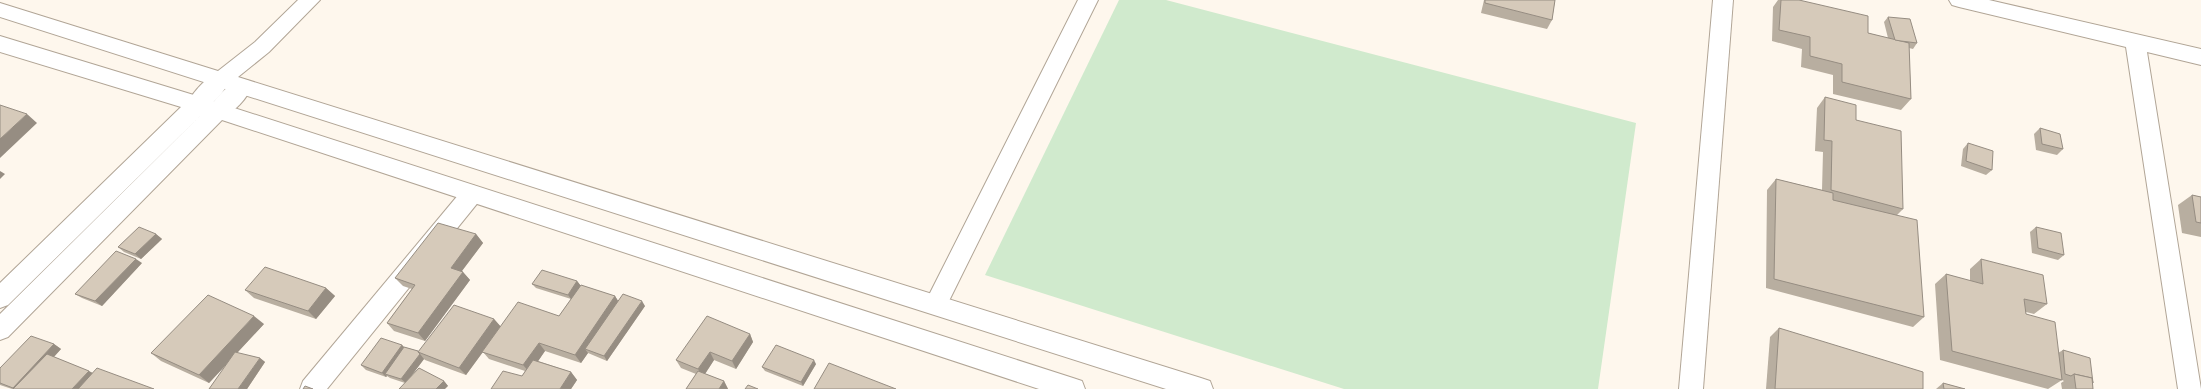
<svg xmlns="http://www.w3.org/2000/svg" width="2201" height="389" font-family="'Fira Sans Condensed',sans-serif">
  <rect width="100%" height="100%" fill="#fef7ed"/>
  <polygon fill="#d0eacd" points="1119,0 1166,0 1636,123 1598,389 1344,389 985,275"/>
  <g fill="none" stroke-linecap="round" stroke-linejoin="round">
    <defs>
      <g id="minor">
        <polygon points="1078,0 1098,0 944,311 936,314 928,311 924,304 928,297"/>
        <polygon points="1713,0 1733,0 1703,389 1679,389"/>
        <polygon points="1949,0 1989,0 2201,49 2201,65 2147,52 2201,389 2178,389 2126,47 1959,7 1952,5"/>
        <path d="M220 72 227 74 230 80C223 94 206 115 190 110L187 104C193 92 207 76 220 72Z"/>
        <path d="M242 79 249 81 252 87C245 101 227 122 211 117L208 111C214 99 229 83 242 79Z"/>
        <polygon points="472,185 480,188 483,194 480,200 327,389 300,389 303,381 464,188"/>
      </g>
      <g id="tertiary">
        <polygon points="298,0 320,0 269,52 238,77 1201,378 1210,381 1213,389 1166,389 0,17 0,3 218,71 255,42"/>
        <polygon points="0,36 197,96 1073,378 1082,381 1085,389 1039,389 222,120 8,337 0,340 0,314 202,114 8,305 0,308 0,283 181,107 0,52"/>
      </g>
    </defs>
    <use href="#minor" stroke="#b1a596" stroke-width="2"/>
    <use href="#tertiary" stroke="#b1a596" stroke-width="2"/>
    <use href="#minor" fill="#fff" fill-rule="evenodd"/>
    <use href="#tertiary" fill="#fff" fill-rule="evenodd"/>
  </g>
  <g fill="#b8aea0">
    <polygon points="1484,0 1555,0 1552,20 1547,29 1481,13"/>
    <polygon points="1778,0 1799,0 1868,33 1888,38 1884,22 1888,17 1917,43 1913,49 1909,48 1911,99 1901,110 1833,94 1833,75 1801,67 1802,49 1772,41 1773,7"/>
    <polygon points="1825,97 1856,120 1903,209 1897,215 1924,317 1913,327 1766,288 1767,190 1776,179 1822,190 1823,152 1815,151 1817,108"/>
    <polygon points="2040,128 2063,149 2057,155 2036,150 2034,134"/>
    <polygon points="1968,143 1992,170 1986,175 1961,166 1963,149"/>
    <polygon points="2192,195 2201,197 2201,237 2182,233 2178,205"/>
    <polygon points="2036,227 2064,255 2058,260 2032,253 2030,232"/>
    <polygon points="156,234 162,239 141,259 124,252 118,247"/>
    <polygon points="476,234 483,243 462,271 470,280 425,341 394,331 387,323 412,289 403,286 395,278"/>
    <polygon points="1981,259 2047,304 2034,314 2026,312 2026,314 2058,353 2063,350 2092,383 2093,389 2062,389 2061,383 2064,381 2062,380 2048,389 1940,360 1935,284 1946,274 1970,281 1970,269"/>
    <polygon points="142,263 102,306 82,298 75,294"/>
    <polygon points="577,281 580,285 615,296 618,301 645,306 607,361 588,353 581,363 545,351 538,361 571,372 577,380 571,389 491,389 522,376 525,371 489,359 483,352 466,375 425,360 424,359 412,375 444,381 448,386 405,383 390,378 387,376 386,377 366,370 361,365 402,345 404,347 418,351 494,319 501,327 559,316 571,299 536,288 532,284"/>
    <polygon points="326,288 335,296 316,319 254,298 245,290"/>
    <polygon points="264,324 237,353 260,358 265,362 247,389 209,389 228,363 209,383 161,361 151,353"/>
    <polygon points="1779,328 1923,389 1766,389 1770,337"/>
    <polygon points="750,334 753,342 736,369 714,360 705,374 724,381 728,389 686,389 696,374 681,368 676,360"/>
    <polygon points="54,344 61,349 54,357 93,373 154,389 12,389 0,385 0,368"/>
    <polygon points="816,364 803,386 765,371 762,367"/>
    <polygon points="1943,383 1965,389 1936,389"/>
  </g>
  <g fill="#968d82">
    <polygon points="27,114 37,123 0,158 0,139"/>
    <polygon points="0,171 5,174 0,179"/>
    <polygon points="156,234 162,239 141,259 135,254"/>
    <polygon points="476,234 483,243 458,276 451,268"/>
    <polygon points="136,259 142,263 102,306 95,301"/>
    <polygon points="463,272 470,280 425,341 418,333"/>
    <polygon points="577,281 581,286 571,299 568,295"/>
    <polygon points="326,288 335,296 316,319 308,311"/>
    <polygon points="615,296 620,304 585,349 588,353 581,363 575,355"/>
    <polygon points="642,301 645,306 607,361 604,356"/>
    <polygon points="254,316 264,324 209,383 199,375"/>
    <polygon points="494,319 501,327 466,375 459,368"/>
    <polygon points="750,334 753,342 736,369 732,361"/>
    <polygon points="539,343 545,351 530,373 523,365"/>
    <polygon points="54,344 61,349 24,389 15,389 13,388"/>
    <polygon points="402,345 407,350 385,374 387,376 386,377 382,373"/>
    <polygon points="710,352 714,360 703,377 698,369"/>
    <polygon points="420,354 424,359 406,383 401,379"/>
    <polygon points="260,358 265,362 247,389 238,389"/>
    <polygon points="814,360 816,364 803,386 801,382"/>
    <polygon points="89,371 101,378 91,389 72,389"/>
    <polygon points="571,372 577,380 571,389 560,389"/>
    <polygon points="444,381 448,386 445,389 436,389"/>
    <polygon points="724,381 728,389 719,389"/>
  </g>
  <g fill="#d6caba" stroke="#968d82">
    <polygon points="1485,0 1555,0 1552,20 1485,3"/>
    <polygon points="1781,0 1799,0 1868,16 1868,33 1909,43 1911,99 1842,82 1842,64 1810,56 1810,37 1779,30"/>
    <polygon points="1888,17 1910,19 1917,43 1901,41 1895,40"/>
    <polygon points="1825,97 1856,105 1856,120 1901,131 1903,209 1831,190 1832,141 1824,140"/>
    <polygon points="0,105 27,114 0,139"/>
    <polygon points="2040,128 2060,134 2063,149 2042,144"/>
    <polygon points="1968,143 1993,151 1992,170 1966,161"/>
    <polygon points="1776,179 1833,193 1833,200 1917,220 1924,317 1774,279"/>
    <polygon points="2192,195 2201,197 2201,223 2196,222"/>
    <polygon points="438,223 476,234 451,268 463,272 418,333 387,323 415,285 395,278"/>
    <polygon points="139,227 156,234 135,254 118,247"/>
    <polygon points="2036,227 2061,233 2064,255 2038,248"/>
    <polygon points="116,251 136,259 95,301 75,294"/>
    <polygon points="1981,259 2043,275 2047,304 2024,299 2026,314 2055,322 2062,380 1952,351 1946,274 1983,284"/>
    <polygon points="265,267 326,288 308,311 245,290"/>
    <polygon points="542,270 577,281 568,295 532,284"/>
    <polygon points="581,285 615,296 575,355 539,343 523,365 482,352 518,302 559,316"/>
    <polygon points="623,294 642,301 604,356 585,349"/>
    <polygon points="208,295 254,316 199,375 151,353"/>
    <polygon points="454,305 494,319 459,368 418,352"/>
    <polygon points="707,316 750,334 732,361 710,352 698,369 676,360"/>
    <polygon points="1779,328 1923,372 1923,389 1775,389"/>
    <polygon points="31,336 54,344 13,388 0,383 0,368"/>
    <polygon points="381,338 402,345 382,373 361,365"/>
    <polygon points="776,345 814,360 801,382 762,367"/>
    <polygon points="404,347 418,351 418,352 420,354 401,379 385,374"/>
    <polygon points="2063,350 2090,358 2093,383 2092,378 2074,374 2071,376 2065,374"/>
    <polygon points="235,352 260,358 238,389 209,389"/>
    <polygon points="47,354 89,371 72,389 13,389"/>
    <polygon points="533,360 571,372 560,389 491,389 503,371 522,376"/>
    <polygon points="829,363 896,389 814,389"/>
    <polygon points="97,368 154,389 78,389"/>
    <polygon points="419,368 444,381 436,389 399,389"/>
    <polygon points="698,371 724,381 719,389 686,389"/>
    <polygon points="2074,374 2092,378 2093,389 2076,389"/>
    <polygon points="1943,383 1965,389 1944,389"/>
    <polygon points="748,385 758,389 745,389"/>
    <polygon points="305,386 313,389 303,389"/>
  </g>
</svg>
